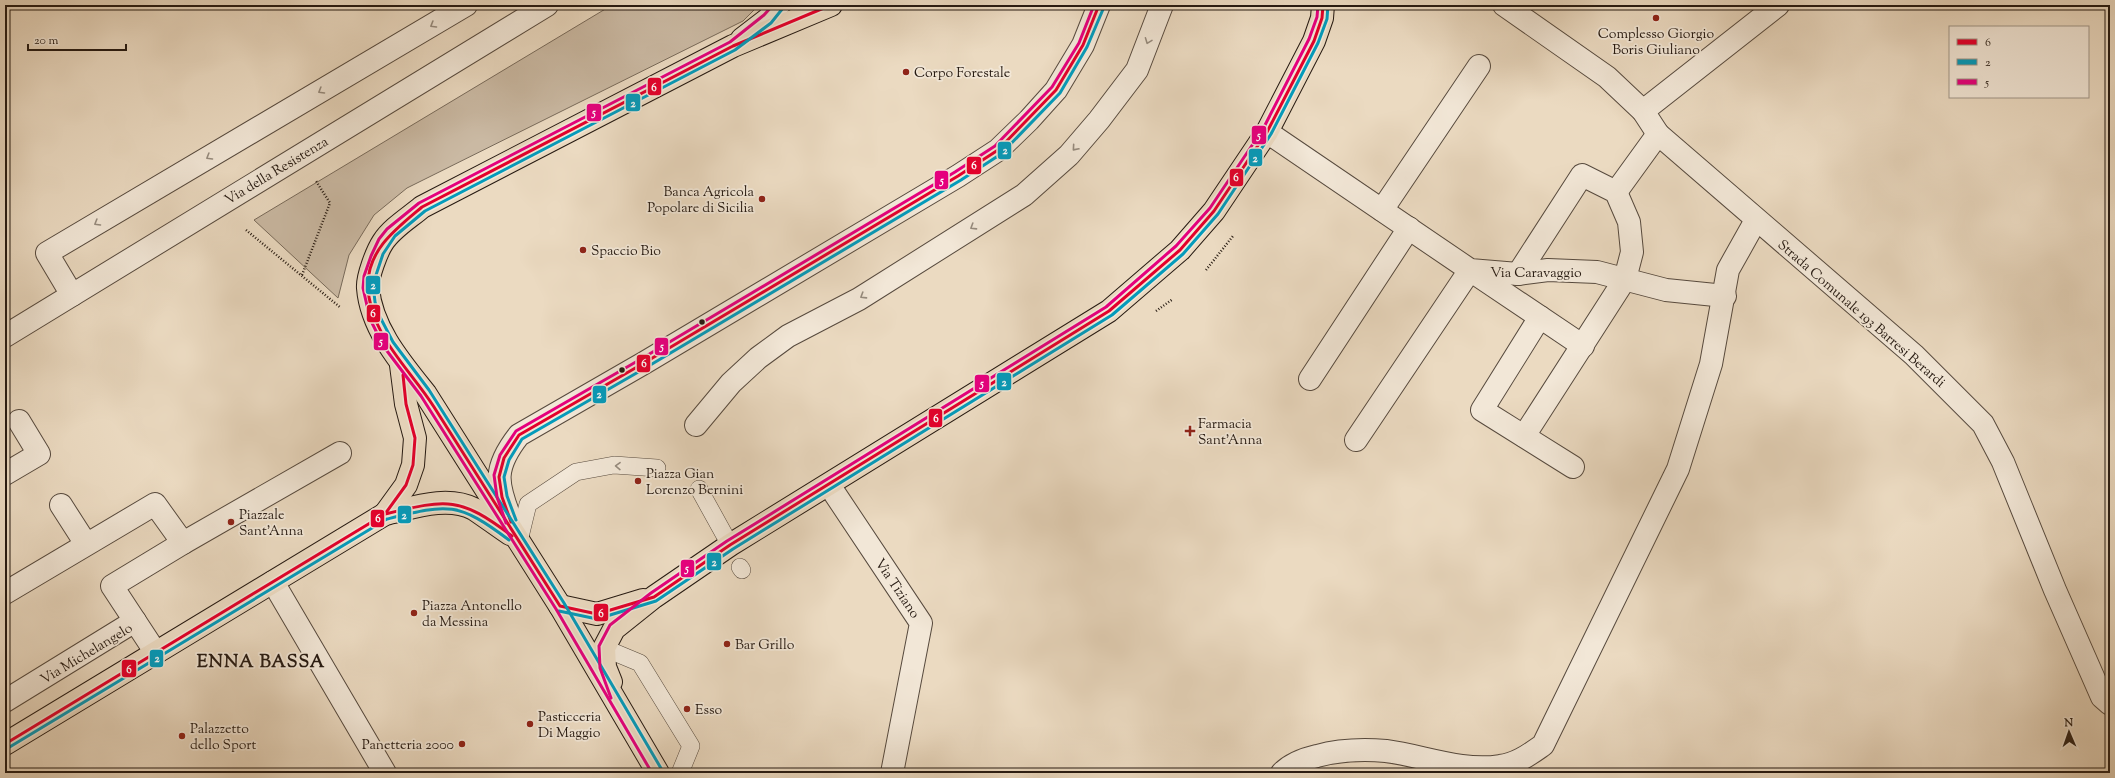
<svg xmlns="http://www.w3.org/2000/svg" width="2115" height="778" font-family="'Sorts Mill Goudy',serif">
  <rect width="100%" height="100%" fill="#ebdac1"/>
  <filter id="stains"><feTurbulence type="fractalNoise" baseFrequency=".005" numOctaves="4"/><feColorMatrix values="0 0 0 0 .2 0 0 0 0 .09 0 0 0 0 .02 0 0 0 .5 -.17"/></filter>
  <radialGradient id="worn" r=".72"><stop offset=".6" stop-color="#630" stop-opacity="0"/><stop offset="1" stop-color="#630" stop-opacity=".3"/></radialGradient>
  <polygon fill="#cab9a3" stroke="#786a5a" points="612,5 759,5 743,21 407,188 374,215 349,255 338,298 254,220"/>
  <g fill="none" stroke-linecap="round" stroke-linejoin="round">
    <defs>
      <g id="lane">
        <polyline points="699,489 730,545"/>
        <polyline points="519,541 528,504 576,472 614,465 657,468"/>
        <polyline points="740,567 742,570"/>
        <polyline points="604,648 640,663 691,746 680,773"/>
      </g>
      <g id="street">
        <polyline points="1504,5 1607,77 1643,111 1658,134 1914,355 1983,424 2003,462 2055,590 2102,697 2110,704"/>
        <polyline points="1643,111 1778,5"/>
        <polyline points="1267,132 1470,270 1518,274 1548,270 1597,272 1666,290 1725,296"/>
        <polyline points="1616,192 1658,134"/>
        <polyline points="1382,210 1479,66"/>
        <polyline points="1518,274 1582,175 1616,192 1629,222 1632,252 1625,279 1524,436"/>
        <polyline points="72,295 47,253 466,5"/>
        <polyline points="1540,317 1482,410 1573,467"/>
        <polyline points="5,336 547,5"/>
        <polyline points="1310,379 1409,228"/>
        <polyline points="696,425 731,383 758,358 788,336 859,299 1024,195 1069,155 1099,120 1137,70 1162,5"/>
        <polyline points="1356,440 1470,270 1583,346"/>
        <polyline points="5,474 39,454 19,421"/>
        <polyline points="829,485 921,623 892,773"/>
        <polyline points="61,505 86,544"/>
        <path d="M511 520C496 483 493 468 519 435L644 363 958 176 998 150 1029 120 1056 90 1083 45 1099 5"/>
        <polyline points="183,543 340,453"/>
        <polyline points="273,582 385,773"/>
        <polyline points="5,593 155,504 183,543 112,586 156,653"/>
        <polyline points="5,701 135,621"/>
        <path d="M1282 773C1291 764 1304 759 1317 756 1339 750 1363 749 1386 751 1424 756 1461 772 1500 766 1517 764 1530 754 1543 745L1678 469 1711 364 1728 270 1756 220"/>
      </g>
      <polyline id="secondary" points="742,39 768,19 779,5"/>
      <g id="primary">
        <polyline points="385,514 406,485 413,465 415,438 406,404 401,365"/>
        <polyline points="560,606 597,614 643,600"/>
        <polyline points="611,682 605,667 604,648 614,629 654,597 730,545 1109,311 1180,250 1214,211 1267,132 1314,41 1322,18 1323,5"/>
        <path d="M5 744 385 514C412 508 447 495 474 509 486 517 498 526 510 534"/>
        <path d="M658 773 560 606 425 393C401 363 371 328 368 288 367 277 377 251 383 242 392 228 409 218 422 207L733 46 831 5"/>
      </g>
    </defs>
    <use href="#lane" stroke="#574a3e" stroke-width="18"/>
    <use href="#street" stroke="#574a3e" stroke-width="24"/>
    <use href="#secondary" stroke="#261a12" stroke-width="24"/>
    <use href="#primary" stroke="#261a12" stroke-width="24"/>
    <g stroke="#261a12" stroke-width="2.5" stroke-dasharray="1 2" stroke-linecap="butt">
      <polyline points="246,230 341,308"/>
      <polyline points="1206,270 1233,236"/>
      <polyline points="302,275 330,203 316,181"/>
      <polyline points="1156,311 1173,299"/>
    </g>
    <use href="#lane" stroke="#f2e7d7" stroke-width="17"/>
    <use href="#street" stroke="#f2e7d7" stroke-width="22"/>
    <use href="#secondary" stroke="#f2e7d7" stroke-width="22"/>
    <use href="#primary" stroke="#ebdac1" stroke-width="22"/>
    <defs>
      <g id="bus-1">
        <path d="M831 5 733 46 422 207C397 228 367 250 368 286 369 334 410 369 434 407 476 473 518 540 560 606L597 614 654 597 730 545 1109 311 1180 250 1214 211 1267 132 1314 41 1322 18 1323 5"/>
        <polyline points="385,514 406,485 413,465 415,438 406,404 403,375"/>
        <polyline points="511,522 502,497 499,477 504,458 519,435 644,363 958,176 998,150 1056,90 1083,45 1099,5"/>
        <path d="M5 744 385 514C448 499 459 496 512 536"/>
      </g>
      <g id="bus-2">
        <polyline points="516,520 507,496 504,477 509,460 522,439 647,367 961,180 1001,154 1060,93 1087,47 1104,7"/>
        <polyline points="559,611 597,619 656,601 733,549 1112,315 1183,254 1218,214 1271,134 1318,43 1327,19 1328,5"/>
        <path d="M8 748 387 519C448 504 457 501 509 540"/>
        <polyline points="662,770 564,603 429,390 393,342 379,315 375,302 373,284 383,254 395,236 425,211 735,50 771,23 783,8"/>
      </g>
      <g id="bus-3">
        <polyline points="506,523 497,497 494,475 500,455 516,431 641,359 955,172 995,146 1052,87 1079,43 1094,5"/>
        <polyline points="611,698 600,668 599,646 610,625 651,593 727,541 1106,307 1176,246 1210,208 1263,129 1309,39 1317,17 1318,5"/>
        <polyline points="652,773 556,609 421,396 384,347 370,319 363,288 364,276 371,256 379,239 387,229 419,203 730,42 764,15 773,5"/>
      </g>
    </defs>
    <use href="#bus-1" stroke="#f2e7d7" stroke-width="6"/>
    <use href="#bus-2" stroke="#f2e7d7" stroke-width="6"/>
    <use href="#bus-3" stroke="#f2e7d7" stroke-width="6"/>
    <use href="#bus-1" stroke="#e4002b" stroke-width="3"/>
    <use href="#bus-2" stroke="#049bbb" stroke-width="3"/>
    <use href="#bus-3" stroke="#e5007d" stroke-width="3"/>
  </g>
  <defs><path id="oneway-chevron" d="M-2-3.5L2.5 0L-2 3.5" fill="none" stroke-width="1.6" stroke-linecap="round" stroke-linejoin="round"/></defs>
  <g stroke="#968b7e">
    <use href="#oneway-chevron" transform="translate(433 25) rotate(149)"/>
    <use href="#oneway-chevron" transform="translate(1148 41) rotate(111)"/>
    <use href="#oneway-chevron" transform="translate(321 91) rotate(149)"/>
    <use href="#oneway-chevron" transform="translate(1075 148) rotate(131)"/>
    <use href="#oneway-chevron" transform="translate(209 157) rotate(149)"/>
    <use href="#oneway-chevron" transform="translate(97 223) rotate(149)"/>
    <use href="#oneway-chevron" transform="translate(973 227) rotate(148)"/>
    <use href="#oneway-chevron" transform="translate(863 296) rotate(148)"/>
    <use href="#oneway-chevron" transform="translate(618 466) rotate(-179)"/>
  </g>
  <g fill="#8f2418" stroke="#f2e7d7" stroke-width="1.5">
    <circle cx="1656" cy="18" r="4"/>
    <circle cx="906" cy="72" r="4"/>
    <circle cx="762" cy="199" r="4"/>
    <circle cx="583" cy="250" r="4"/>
    <path d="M1188 425h4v4h4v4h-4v4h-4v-4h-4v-4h4z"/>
    <circle cx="638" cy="481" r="4"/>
    <circle cx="231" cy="522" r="4"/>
    <circle cx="414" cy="613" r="4"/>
    <circle cx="727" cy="644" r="4"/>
    <circle cx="687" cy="709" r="4"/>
    <circle cx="530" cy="724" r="4"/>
    <circle cx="182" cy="736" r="4"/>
    <circle cx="462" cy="744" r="4"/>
  </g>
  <g fill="#261a12" stroke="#f2e7d7" stroke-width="1.5">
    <circle cx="702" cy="322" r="3.5"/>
    <circle cx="622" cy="370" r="3.5"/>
  </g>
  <g text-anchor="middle" stroke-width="3.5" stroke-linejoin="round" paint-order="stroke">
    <g font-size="14" fill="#261a12" stroke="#f2e7d7" text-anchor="start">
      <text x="1656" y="38" text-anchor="middle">Complesso Giorgio<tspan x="1656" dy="16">Boris Giuliano</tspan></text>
      <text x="914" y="77">Corpo Forestale</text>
      <text x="754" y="196" text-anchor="end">Banca Agricola<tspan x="754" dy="16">Popolare di Sicilia</tspan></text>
      <text x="591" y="255">Spaccio Bio</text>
      <text x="1198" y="428">Farmacia<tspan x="1198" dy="16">Sant'Anna</tspan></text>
      <text x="646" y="478">Piazza Gian<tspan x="646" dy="16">Lorenzo Bernini</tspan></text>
      <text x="239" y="519">Piazzale<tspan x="239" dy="16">Sant'Anna</tspan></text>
      <text x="422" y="610">Piazza Antonello<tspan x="422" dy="16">da Messina</tspan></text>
      <text x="735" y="649">Bar Grillo</text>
      <text x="695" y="714">Esso</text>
      <text x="538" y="721">Pasticceria<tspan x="538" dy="16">Di Maggio</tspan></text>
      <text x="190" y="733">Palazzetto<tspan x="190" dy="16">dello Sport</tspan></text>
      <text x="454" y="749" text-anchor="end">Panetteria 2000</text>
    </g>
    <g font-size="14" fill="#261a12" stroke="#f2e7d7">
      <text transform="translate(276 170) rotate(-31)" y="5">Via della Resistenza</text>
      <text x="1536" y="277">Via Caravaggio</text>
      <text transform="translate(1862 313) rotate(41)" y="5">Strada Comunale 193 Barresi Berardi</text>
      <text transform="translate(898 588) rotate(56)" y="5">Via Tiziano</text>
      <text transform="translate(86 653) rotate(-31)" y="5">Via Michelangelo</text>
    </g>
    <g font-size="18" font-weight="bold" letter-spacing="1" fill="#261a12" stroke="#f2e7d7">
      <text x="261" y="667">ENNA BASSA</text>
    </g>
  </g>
  <g stroke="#f2e7d7" stroke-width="1.5">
    <rect x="647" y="77" width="15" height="19" rx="4" fill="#e4002b"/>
    <rect x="625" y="93" width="16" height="19" rx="4" fill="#049bbb"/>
    <rect x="586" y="103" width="16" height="19" rx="4" fill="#e5007d"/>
    <rect x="1251" y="125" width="16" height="20" rx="4" fill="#e5007d"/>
    <rect x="997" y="141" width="15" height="19" rx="4" fill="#049bbb"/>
    <rect x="1248" y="148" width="15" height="19" rx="4" fill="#049bbb"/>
    <rect x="966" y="156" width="16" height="19" rx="4" fill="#e4002b"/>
    <rect x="1229" y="168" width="15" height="19" rx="4" fill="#e4002b"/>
    <rect x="934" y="170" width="15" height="20" rx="4" fill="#e5007d"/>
    <rect x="365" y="275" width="16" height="20" rx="4" fill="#049bbb"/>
    <rect x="366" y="304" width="15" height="19" rx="4" fill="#e4002b"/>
    <rect x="373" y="332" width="16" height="19" rx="4" fill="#e5007d"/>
    <rect x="654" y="337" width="15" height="19" rx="4" fill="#e5007d"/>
    <rect x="636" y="354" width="15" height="19" rx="4" fill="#e4002b"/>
    <rect x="996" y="372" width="16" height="19" rx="4" fill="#049bbb"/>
    <rect x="974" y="374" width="16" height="19" rx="4" fill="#e5007d"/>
    <rect x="592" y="385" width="15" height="19" rx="4" fill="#049bbb"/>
    <rect x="928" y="408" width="15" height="20" rx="4" fill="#e4002b"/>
    <rect x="397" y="505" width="15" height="19" rx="4" fill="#049bbb"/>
    <rect x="370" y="509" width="15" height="19" rx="4" fill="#e4002b"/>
    <rect x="706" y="552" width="16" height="19" rx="4" fill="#049bbb"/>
    <rect x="680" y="559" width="15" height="19" rx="4" fill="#e5007d"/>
    <rect x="593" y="603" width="16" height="19" rx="4" fill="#e4002b"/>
    <rect x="149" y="649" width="15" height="19" rx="4" fill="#049bbb"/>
    <rect x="121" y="659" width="16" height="19" rx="4" fill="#e4002b"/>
  </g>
  <g font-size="11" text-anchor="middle" font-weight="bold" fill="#fff">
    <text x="654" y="91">6</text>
    <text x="633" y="107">2</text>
    <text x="594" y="116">5</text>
    <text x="1259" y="139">5</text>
    <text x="1005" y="154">2</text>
    <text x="1255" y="162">2</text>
    <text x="974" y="169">6</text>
    <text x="1236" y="181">6</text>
    <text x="942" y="184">5</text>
    <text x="373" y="289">2</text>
    <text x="373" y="317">6</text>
    <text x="381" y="345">5</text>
    <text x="662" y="350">5</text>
    <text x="644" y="367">6</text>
    <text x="1004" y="386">2</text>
    <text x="982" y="387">5</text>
    <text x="599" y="398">2</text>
    <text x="936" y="422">6</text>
    <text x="404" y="519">2</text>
    <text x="378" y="522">6</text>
    <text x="714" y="566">2</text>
    <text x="687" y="572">5</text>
    <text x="601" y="617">6</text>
    <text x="157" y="662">2</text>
    <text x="129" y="673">6</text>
  </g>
  <rect width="2115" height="778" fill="none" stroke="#ebdac1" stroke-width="20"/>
  <rect x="6" y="6" width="2103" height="766" fill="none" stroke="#261a12" stroke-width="2"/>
  <rect x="10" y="10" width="2095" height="758" fill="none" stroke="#261a12"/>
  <rect x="1949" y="26" width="140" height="72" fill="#f2e7d7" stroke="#a09588"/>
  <rect x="1957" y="39" width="20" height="6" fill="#e4002b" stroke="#a09588"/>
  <text x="1985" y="46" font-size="12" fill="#261a12">6</text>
  <rect x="1957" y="59" width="20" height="6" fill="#049bbb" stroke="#a09588"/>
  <text x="1985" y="66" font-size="12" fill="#261a12">2</text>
  <rect x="1957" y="79" width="20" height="6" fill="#e5007d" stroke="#a09588"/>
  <text x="1985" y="86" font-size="12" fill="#261a12">5</text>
  <g transform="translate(2069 732) rotate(358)" stroke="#f2e7d7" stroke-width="3" paint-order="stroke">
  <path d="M0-3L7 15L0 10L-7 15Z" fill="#261a12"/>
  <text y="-6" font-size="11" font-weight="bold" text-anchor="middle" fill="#261a12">N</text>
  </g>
  <path d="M28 44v6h98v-6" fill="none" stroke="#261a12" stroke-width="2"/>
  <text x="34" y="44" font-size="12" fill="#261a12" stroke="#f2e7d7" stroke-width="3" paint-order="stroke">20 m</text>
  <rect width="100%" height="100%" filter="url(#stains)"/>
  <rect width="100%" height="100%" fill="url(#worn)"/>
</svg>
